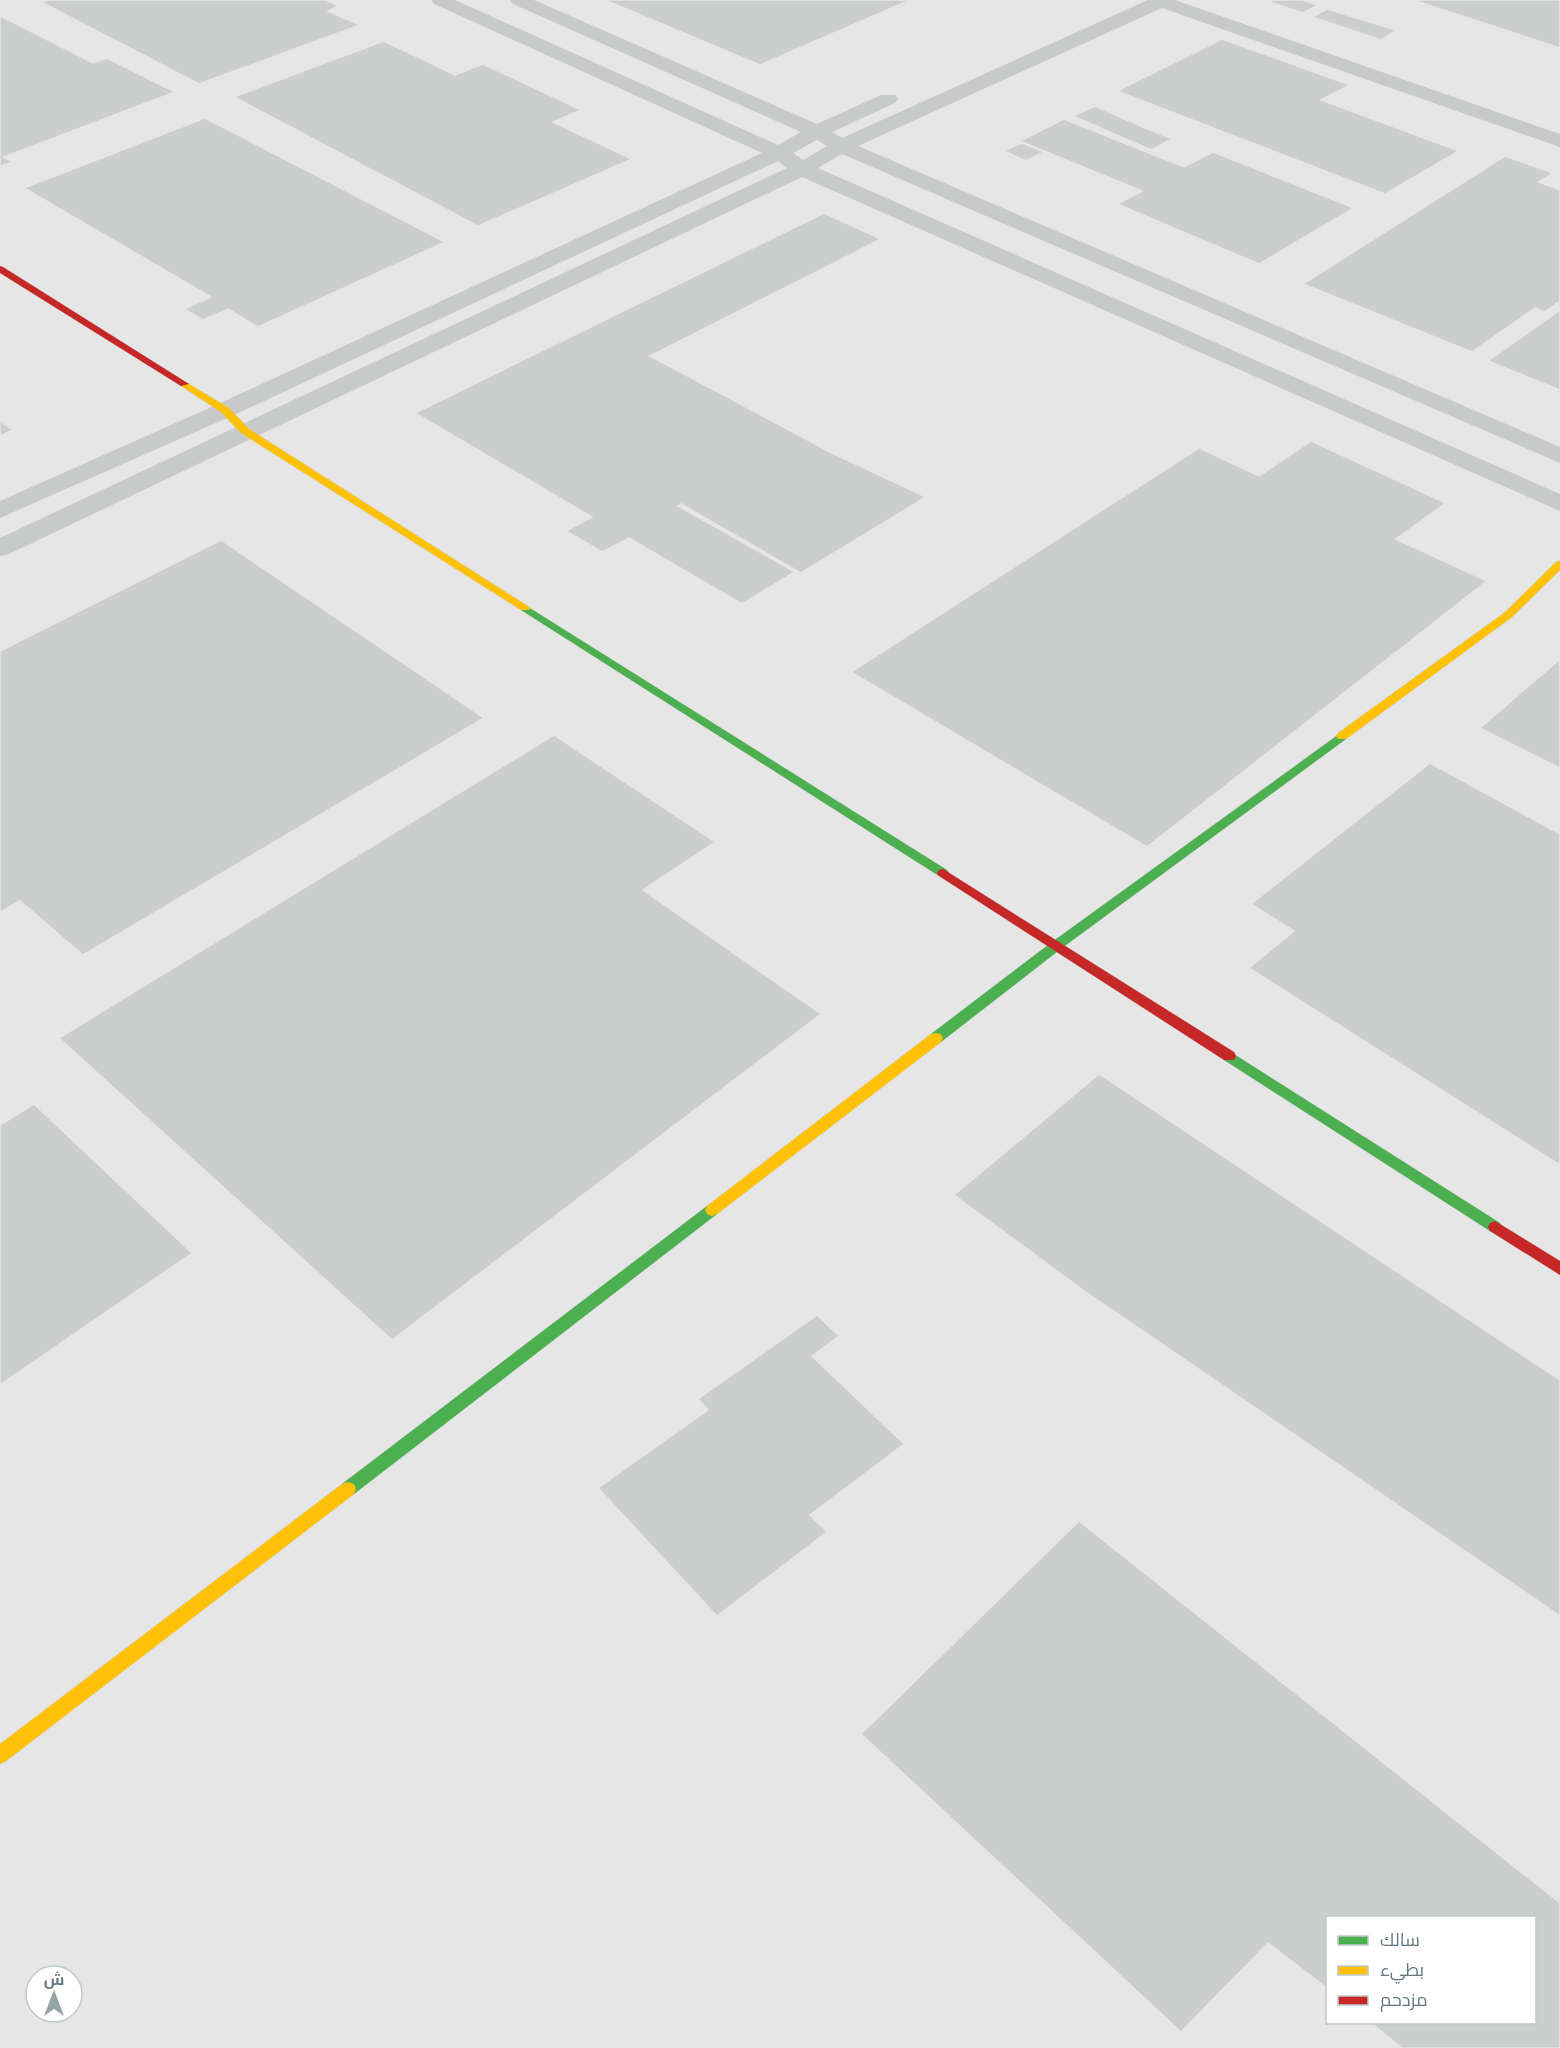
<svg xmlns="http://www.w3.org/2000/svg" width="1560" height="2048" font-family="Mulish,Cairo,sans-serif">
  <rect width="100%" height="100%" fill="#f6f6f5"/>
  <path fill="#e5e6e5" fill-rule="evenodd" d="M0 0H1560V2048H0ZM1328 1918H1534V2022H1328ZM36 1976H72V2012H36Z"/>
  <g fill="#cccece" stroke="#e6e6e4" stroke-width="1.5">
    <polygon points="48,0 326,0 339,6 328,11 360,25 199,84 41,2"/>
    <polygon points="605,0 910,0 760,65"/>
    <polygon points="1272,0 1302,0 1318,5 1303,13 1269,2"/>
    <polygon points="1413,0 1560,0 1560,48"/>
    <polygon points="1327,9 1396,30 1381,40 1312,17"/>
    <polygon points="0,16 93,63 107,58 175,92 4,157 13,162 0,166"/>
    <polygon points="1222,39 1350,85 1321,100 1459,151 1385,194 1117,91"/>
    <polygon points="384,41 455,75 483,64 581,110 553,122 632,159 478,226 234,97"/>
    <polygon points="1095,106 1143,127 1172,139 1151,150 1073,116"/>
    <polygon points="205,118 445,242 258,327 228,309 203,320 184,309 211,297 24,188"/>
    <polygon points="1064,119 1184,167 1213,152 1354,208 1259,264 1117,204 1142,191 1020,141"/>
    <polygon points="1022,143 1044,152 1026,161 1004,151"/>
    <polygon points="1505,156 1553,173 1539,182 1560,190 1560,301 1544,312 1535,308 1472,352 1303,284"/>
    <polygon points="824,213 881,239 650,356 832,453 926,497 801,573 681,504 678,506 795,572 742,604 629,538 602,552 566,531 592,517 415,413"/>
    <polygon points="1560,310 1560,390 1488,361"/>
    <polygon points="0,421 13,430 0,436"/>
    <polygon points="1311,441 1446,503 1396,539 1487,581 1147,847 851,672 1199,448 1259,476"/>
    <polygon points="221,540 484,718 83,955 20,901 0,912 0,651"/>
    <polygon points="1560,659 1560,768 1480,728"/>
    <polygon points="554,735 715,842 643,890 821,1014 392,1340 59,1038"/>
    <polygon points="1430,763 1560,834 1560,1165 1249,968 1294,931 1251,904"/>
    <polygon points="1099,1074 1560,1380 1560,1616 1083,1290 954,1195"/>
    <polygon points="34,1104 192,1253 0,1385 0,1125"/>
    <polygon points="817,1315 839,1336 812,1356 904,1444 810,1515 827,1532 717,1616 598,1488 708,1410 698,1399"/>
    <polygon points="1079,1521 1560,1903 1560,2048 1402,2048 1370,2022 1534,2022 1534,1918 1328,1918 1328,1989 1268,1943 1181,2032 861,1734"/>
  </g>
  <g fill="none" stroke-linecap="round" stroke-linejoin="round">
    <defs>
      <g id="fast">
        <polygon points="525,605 947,870 949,873 947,876 939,876 521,610 519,608"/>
        <polygon points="1342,732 1346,733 1348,736 1346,739 1062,948 941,1042 931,1042 929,1038 931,1034 1052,942"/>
        <polygon points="1229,1051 1500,1223 1502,1227 1500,1231 1495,1233 1490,1231 1224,1060 1222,1056 1224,1052"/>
        <polygon points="712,1204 717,1206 719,1210 717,1214 354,1494 348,1496 342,1494 340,1489 342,1484 707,1206"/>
      </g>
      <g id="slow">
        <polygon points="184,381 229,408 249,429 531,608 529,610 521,610 241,433 221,412 181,386 179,384"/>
        <polygon points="1560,561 1560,570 1512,617 1346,739 1338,739 1336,736 1338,733 1504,613 1556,562"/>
        <polygon points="936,1033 941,1034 943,1038 941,1042 717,1214 712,1216 707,1214 705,1210 707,1206 931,1034"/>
        <polygon points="348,1482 354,1484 356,1489 354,1494 6,1761 0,1764 0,1744 342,1484"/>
      </g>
      <g id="jam">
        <polygon points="0,266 3,267 189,384 181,386 0,273"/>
        <polygon points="943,869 1234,1052 1236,1056 1234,1060 1224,1060 939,876 937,873 939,870"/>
        <polygon points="1495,1221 1560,1261 1560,1275 1490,1231 1488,1227 1490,1223"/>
      </g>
    </defs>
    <use href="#fast" stroke="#d2d3d3" stroke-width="1"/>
    <use href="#slow" stroke="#d2d3d3" stroke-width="1"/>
    <use href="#jam" stroke="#d2d3d3" stroke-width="1"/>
    <path fill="#c8caca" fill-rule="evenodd" d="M431 0H455L778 145 801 132 513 4 510 0H534L817 124 881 95H895L898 99 895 103 832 132 842 138 1148 0H1175L1560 134V147L1162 8 858 146 1560 447V463L842 154 818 168 1560 494V511L802 177 9 554 0 556V538L787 168 778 161 234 415 0 518V501L216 405 762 153 434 4ZM817 140 827 146 803 160 793 153Z"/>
    <use href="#fast" fill="#4caf50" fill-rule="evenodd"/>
    <use href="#slow" fill="#ffc107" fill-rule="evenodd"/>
    <use href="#jam" fill="#c62828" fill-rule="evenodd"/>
  </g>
  <rect x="1326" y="1916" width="210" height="108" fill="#ffffff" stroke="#c0c9cc" stroke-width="1.5"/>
  <rect x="1338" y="1936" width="30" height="9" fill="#4caf50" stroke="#c0c9cc" stroke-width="1.5"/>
  <text x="1380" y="1946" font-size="18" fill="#62787f">سالك</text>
  <rect x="1338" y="1966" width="30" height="9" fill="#ffc107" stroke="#c0c9cc" stroke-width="1.5"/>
  <text x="1380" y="1976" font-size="18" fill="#62787f">بطيء</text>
  <rect x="1338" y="1996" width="30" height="9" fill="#c62828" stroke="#c0c9cc" stroke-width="1.5"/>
  <text x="1380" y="2006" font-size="18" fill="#62787f">مزدحم</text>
  <g transform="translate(54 1994)"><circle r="28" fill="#ffffff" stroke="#c0c9cc" stroke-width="1.5"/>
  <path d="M0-4.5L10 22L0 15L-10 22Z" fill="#96a4a8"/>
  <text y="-9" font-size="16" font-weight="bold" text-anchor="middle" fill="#62787f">ش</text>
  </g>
</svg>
